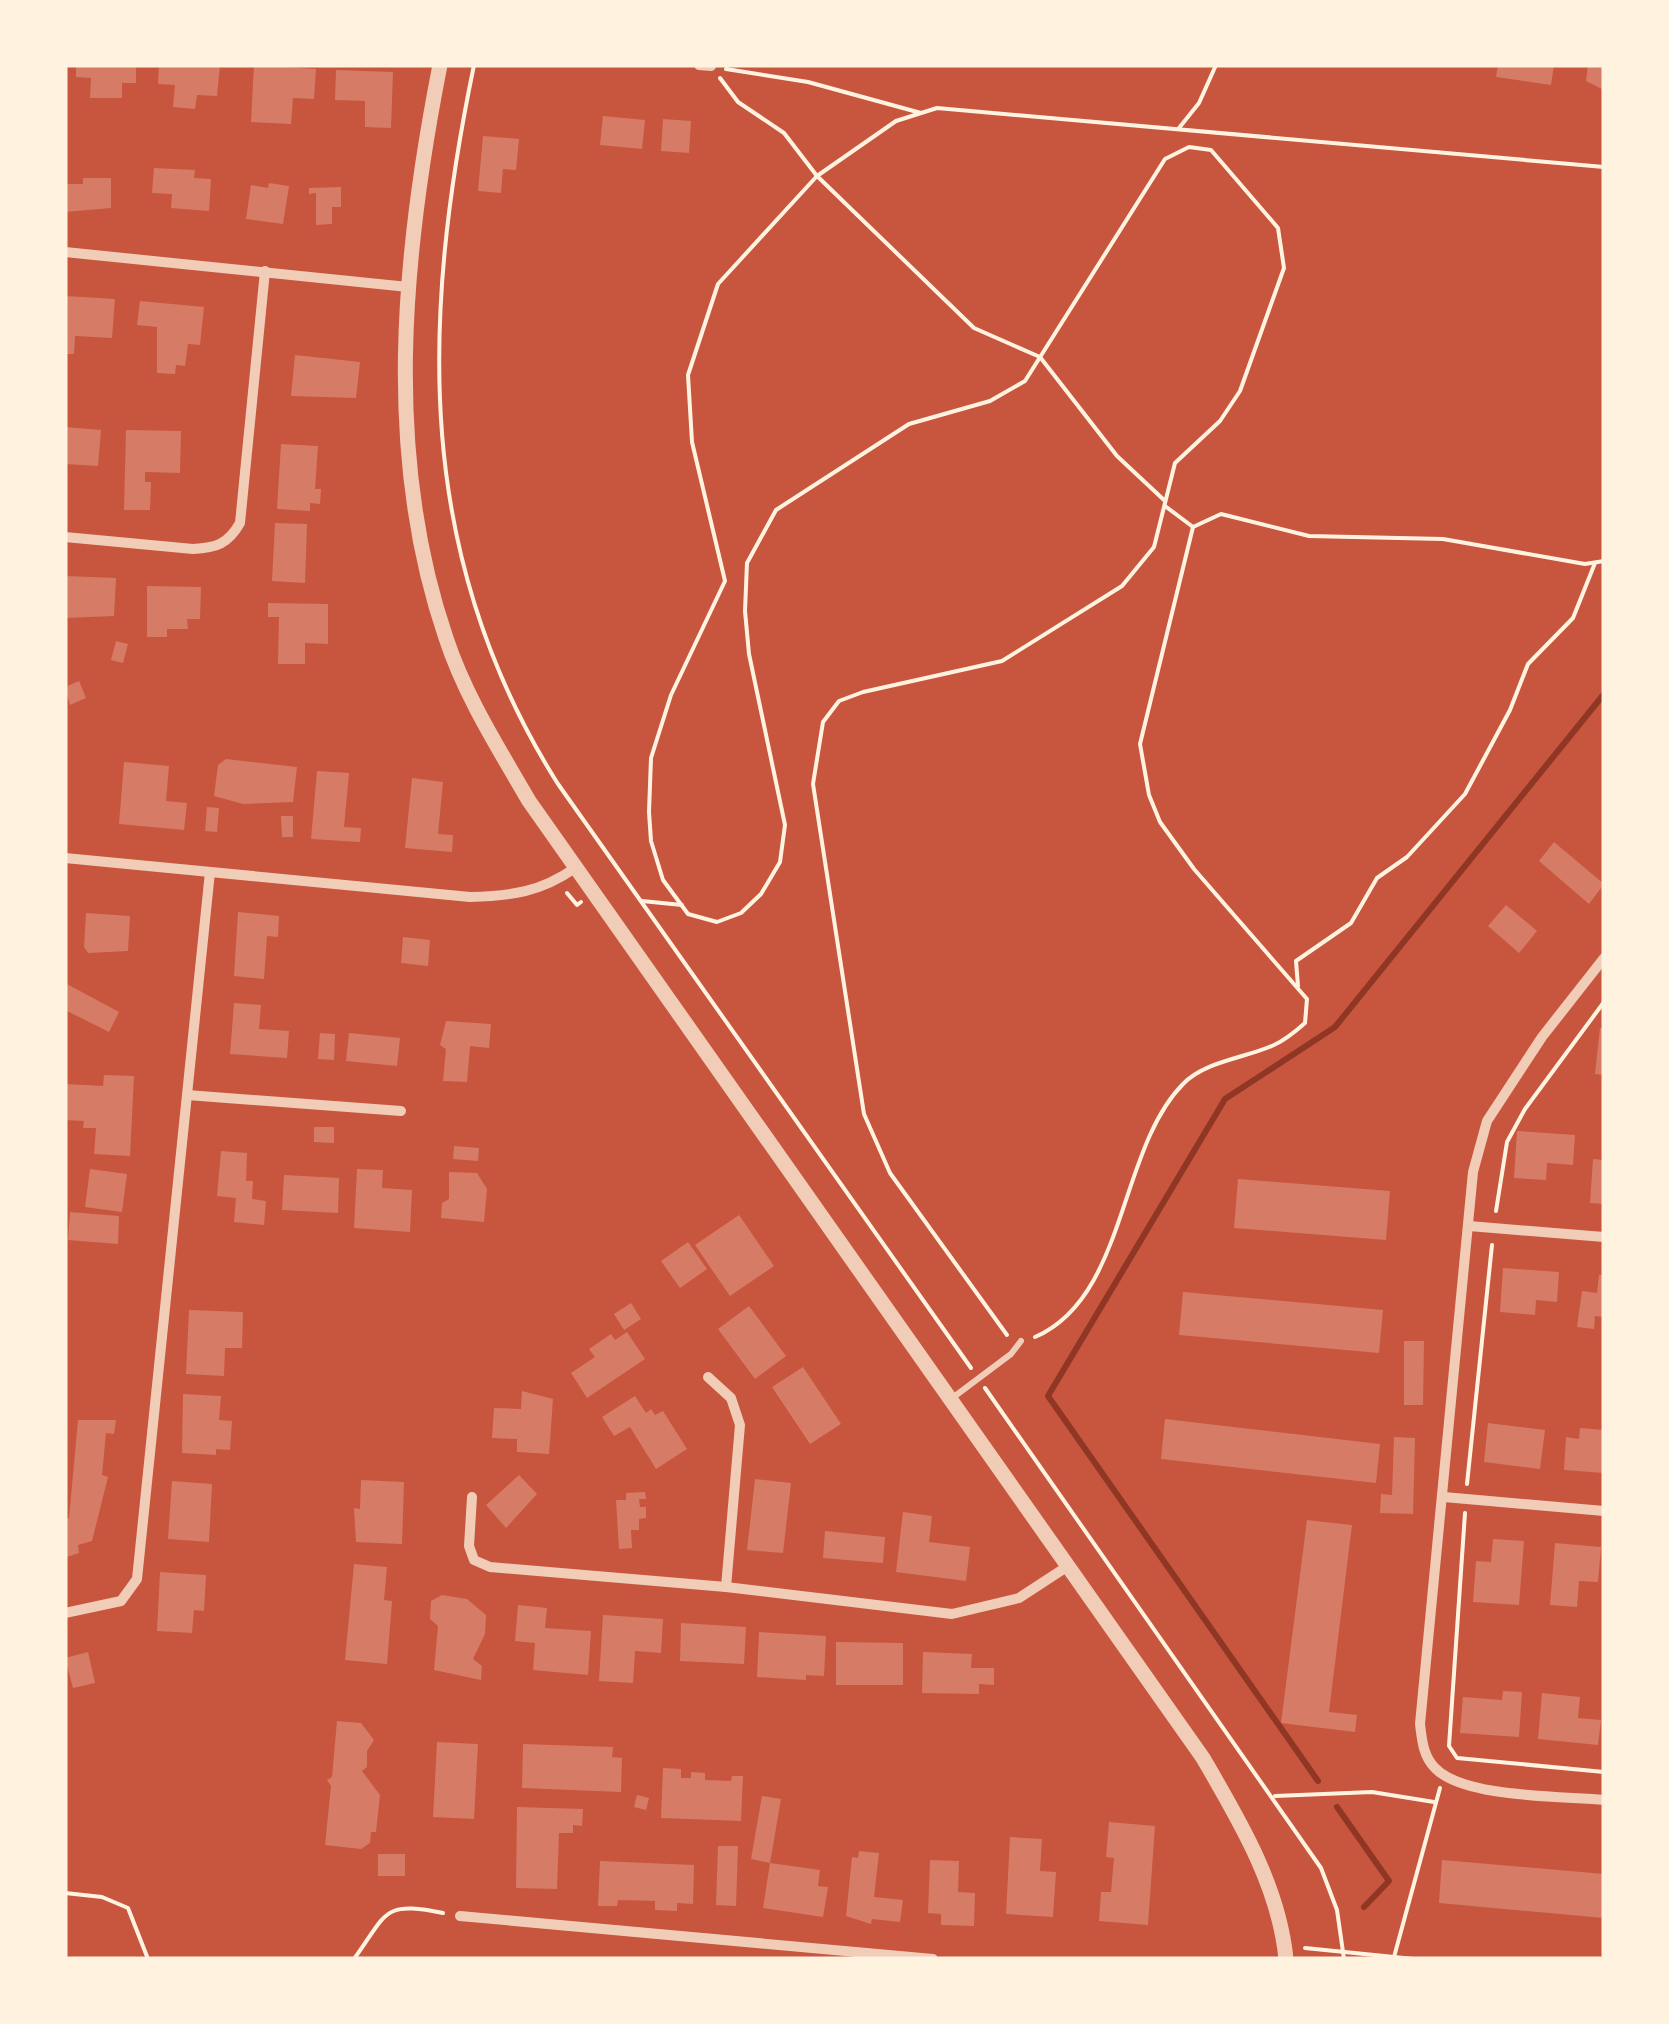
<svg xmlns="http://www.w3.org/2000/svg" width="1669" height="2024" font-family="'Noto Sans',sans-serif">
  <rect width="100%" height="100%" fill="#c8553d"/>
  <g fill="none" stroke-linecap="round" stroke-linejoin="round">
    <g stroke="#8f3625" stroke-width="6">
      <polyline points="1318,1781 1048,1396 1225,1099 1335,1027 1604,694"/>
      <polyline points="1337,1807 1389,1881 1364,1907"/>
    </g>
  </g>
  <g fill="#d67c66">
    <polygon points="76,65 136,65 136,83 122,83 122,98 90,98 91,78 76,77"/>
    <polygon points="159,65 220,65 217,96 197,95 195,109 173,107 175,85 158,84"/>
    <polygon points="254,65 316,69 314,99 293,98 291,124 251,122"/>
    <polygon points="1498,65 1554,65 1551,85 1496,77"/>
    <polygon points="1588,65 1604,65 1604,90 1586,81"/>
    <polygon points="336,70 393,72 391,128 365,127 365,101 335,100"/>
    <polygon points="603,116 645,120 642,149 600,145"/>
    <polygon points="663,119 691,121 689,153 661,151"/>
    <polygon points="483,136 519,139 516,170 503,169 501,193 478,191"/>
    <polygon points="154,168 195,170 194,178 211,179 209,211 171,208 172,194 152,193"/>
    <polygon points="83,178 111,178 111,208 65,212 65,184 83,184"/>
    <polygon points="269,183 289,186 283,224 246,219 251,185 268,188"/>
    <polygon points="341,187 341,207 332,207 332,224 316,225 316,193 309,194 309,188"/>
    <polygon points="65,296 115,299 112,338 75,336 74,354 65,354"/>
    <polygon points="140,301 204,307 200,345 188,344 185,366 176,365 175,374 157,373 157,327 137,325"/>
    <polygon points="295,355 360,362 356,398 291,396"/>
    <polygon points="65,427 101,430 98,466 65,464"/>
    <polygon points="126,430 181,431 180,473 145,472 145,482 151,482 150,510 124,510"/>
    <polygon points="281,444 318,446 315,489 321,489 320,504 310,503 310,511 277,509"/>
    <polygon points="275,523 307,524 305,583 272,581"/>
    <polygon points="65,576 116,578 114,616 65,618"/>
    <polygon points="147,586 201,587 200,619 187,619 188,629 167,629 167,637 147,637"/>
    <polygon points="268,603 328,604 328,644 305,643 305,664 278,664 279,617 268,617"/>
    <polygon points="116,641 128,644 123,663 111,660"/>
    <polygon points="79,681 86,698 70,705 65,687"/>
    <polygon points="226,759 297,767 293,802 243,804 214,796 218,765"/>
    <polygon points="124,762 169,766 166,801 187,803 184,830 119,824"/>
    <polygon points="317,771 349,773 344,827 361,828 360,842 311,839"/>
    <polygon points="412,778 443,782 438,834 453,835 452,852 405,848"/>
    <polygon points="207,807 219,808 217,832 205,831"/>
    <polygon points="281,816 293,816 293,837 282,837"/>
    <polygon points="1554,842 1604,884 1589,904 1539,861"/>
    <polygon points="1506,905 1537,931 1519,953 1488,926"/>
    <polygon points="238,912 279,916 278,937 267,936 264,979 234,976"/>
    <polygon points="86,913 130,916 128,951 88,953 84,947"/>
    <polygon points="403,937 430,940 428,966 401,963"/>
    <polygon points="65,983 119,1012 109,1032 65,1010"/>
    <polygon points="234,1003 261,1005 259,1029 289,1031 287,1058 230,1054"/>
    <polygon points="446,1021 491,1024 489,1048 470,1046 467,1082 443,1081 446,1049 440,1045"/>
    <polygon points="1600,1028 1604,1028 1604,1075 1595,1074"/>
    <polygon points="320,1033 335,1034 334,1060 318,1059"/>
    <polygon points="349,1033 400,1038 397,1066 346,1061"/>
    <polygon points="104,1075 134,1076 130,1156 94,1154 96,1128 83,1128 84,1121 65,1120 65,1084 103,1086"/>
    <polygon points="314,1127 334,1127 334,1143 314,1142"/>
    <polygon points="1517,1131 1575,1135 1573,1165 1547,1163 1546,1180 1514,1178"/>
    <polygon points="454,1146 479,1148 478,1161 453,1159"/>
    <polygon points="221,1151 247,1153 246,1181 253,1181 252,1199 266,1201 264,1225 234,1222 236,1198 217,1196"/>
    <polygon points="1593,1159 1604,1160 1604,1204 1590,1203"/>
    <polygon points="90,1169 127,1174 122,1212 85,1207"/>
    <polygon points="357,1169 383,1170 382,1188 412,1190 410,1232 354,1228"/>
    <polygon points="449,1172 477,1173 487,1189 484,1222 441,1218 442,1203 449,1199"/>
    <polygon points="284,1175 339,1178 338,1213 282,1210"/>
    <polygon points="1238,1179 1390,1191 1386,1240 1234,1228"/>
    <polygon points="70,1212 119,1216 118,1244 68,1240"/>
    <polygon points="739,1215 774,1266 730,1296 695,1245"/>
    <polygon points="688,1242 707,1269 680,1288 661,1261"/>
    <polygon points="1503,1268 1559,1272 1557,1302 1536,1300 1535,1315 1500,1312"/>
    <polygon points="1599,1275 1604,1275 1604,1317 1595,1316 1594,1329 1577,1327 1582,1291 1597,1293"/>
    <polygon points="1183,1292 1383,1310 1379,1353 1179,1335"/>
    <polygon points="631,1303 641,1319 624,1330 614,1314"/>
    <polygon points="749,1306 786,1356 755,1379 718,1329"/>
    <polygon points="189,1310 243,1312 242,1348 225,1348 224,1376 186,1374"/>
    <polygon points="627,1332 645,1359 587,1398 571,1373 595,1357 589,1349 611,1334 615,1340"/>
    <polygon points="1404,1341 1424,1341 1423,1405 1404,1405"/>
    <polygon points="803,1367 841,1424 810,1444 772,1387"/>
    <polygon points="522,1391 553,1399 549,1454 517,1452 517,1439 492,1438 494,1408 521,1409"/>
    <polygon points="183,1394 221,1396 219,1420 232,1421 230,1450 216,1449 216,1455 182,1453"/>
    <polygon points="635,1396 646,1413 651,1409 655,1415 663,1411 687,1449 656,1469 630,1427 614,1436 602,1417"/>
    <polygon points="1165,1419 1380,1444 1376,1483 1161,1459"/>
    <polygon points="78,1420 116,1420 114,1434 106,1433 102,1475 108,1477 92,1541 78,1545 79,1553 67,1557 65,1519 69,1518"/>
    <polygon points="1488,1423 1545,1430 1540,1469 1484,1462"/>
    <polygon points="1580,1428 1604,1430 1604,1473 1564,1470 1566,1437 1579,1439"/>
    <polygon points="1394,1437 1415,1438 1413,1514 1380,1513 1381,1494 1392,1495"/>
    <polygon points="519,1475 537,1494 506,1528 486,1505"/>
    <polygon points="755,1479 791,1483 783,1553 747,1550"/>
    <polygon points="361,1480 404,1482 402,1544 356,1542 354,1508 360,1509"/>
    <polygon points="172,1481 212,1484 209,1542 168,1539"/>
    <polygon points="645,1492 646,1499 639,1499 640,1507 646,1507 646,1518 639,1519 639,1530 631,1530 632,1548 619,1549 616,1500 626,1500 626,1493"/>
    <polygon points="903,1512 932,1516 929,1542 970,1547 966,1581 896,1572"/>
    <polygon points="1307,1520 1352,1525 1329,1712 1357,1715 1355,1732 1281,1723"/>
    <polygon points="825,1531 885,1537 883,1563 823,1558"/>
    <polygon points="1493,1539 1524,1541 1519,1605 1473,1602 1476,1561 1491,1562"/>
    <polygon points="1555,1543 1601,1547 1598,1582 1579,1581 1577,1607 1550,1605"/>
    <polygon points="354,1564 387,1567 384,1600 392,1601 387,1664 345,1660"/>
    <polygon points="160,1572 206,1575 204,1611 194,1610 192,1633 157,1631"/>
    <polygon points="442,1595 467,1599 486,1615 485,1634 473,1659 482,1666 481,1680 434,1670 438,1626 430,1619 431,1601"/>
    <polygon points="518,1605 547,1608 545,1628 591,1631 588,1675 533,1670 535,1643 515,1641"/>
    <polygon points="603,1615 663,1619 661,1653 635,1651 633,1683 599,1681"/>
    <polygon points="681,1623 746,1627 744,1664 680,1661"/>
    <polygon points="759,1632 826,1636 824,1676 806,1675 806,1680 757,1677"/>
    <polygon points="836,1642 903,1643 903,1685 836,1685"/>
    <polygon points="88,1652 95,1683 73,1688 65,1658"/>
    <polygon points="923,1652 972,1654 971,1668 994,1668 994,1685 979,1684 979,1694 922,1693"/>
    <polygon points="1503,1691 1522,1692 1519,1737 1460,1733 1463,1697 1502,1700"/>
    <polygon points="1542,1693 1580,1697 1578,1718 1601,1720 1598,1745 1538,1739"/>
    <polygon points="337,1721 361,1723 374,1740 367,1751 367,1767 362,1771 380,1795 376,1832 371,1832 370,1843 361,1849 325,1845 331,1786 327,1780 332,1777"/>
    <polygon points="437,1742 478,1744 474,1819 433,1817"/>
    <polygon points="523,1744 613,1747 612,1757 622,1758 621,1792 522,1788"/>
    <polygon points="663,1768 681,1769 681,1778 691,1778 691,1772 705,1773 705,1780 731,1781 732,1776 743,1776 741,1821 661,1818"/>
    <polygon points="637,1795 649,1798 646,1810 634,1807"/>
    <polygon points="762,1796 781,1799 770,1863 751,1859"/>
    <polygon points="517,1807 583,1809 582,1826 573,1825 573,1833 559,1833 557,1889 516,1888"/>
    <polygon points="1109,1822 1155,1826 1148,1925 1099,1921 1101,1892 1111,1892 1114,1858 1106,1857"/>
    <polygon points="1010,1837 1042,1839 1040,1871 1056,1872 1053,1917 1006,1914"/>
    <polygon points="718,1846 738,1846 736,1906 716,1905"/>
    <polygon points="859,1851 879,1853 874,1897 903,1900 900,1922 872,1919 871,1924 846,1916 852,1857 858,1858"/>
    <rect x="378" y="1854" width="27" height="22"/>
    <polygon points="930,1860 959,1861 958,1892 975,1893 974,1926 941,1925 941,1914 928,1913"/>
    <polygon points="1442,1860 1604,1874 1604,1918 1439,1903"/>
    <polygon points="600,1861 694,1865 693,1904 677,1903 677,1911 655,1910 655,1901 618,1900 617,1906 598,1906"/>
    <polygon points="770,1863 820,1870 818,1886 828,1887 823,1917 763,1908"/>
  </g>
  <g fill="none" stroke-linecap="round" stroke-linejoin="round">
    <g stroke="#fff3e0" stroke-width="4">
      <path d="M474 65C421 321 414 556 558 784L971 1368"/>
      <polyline points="726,69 808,82 921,113"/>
      <polyline points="720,78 738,102 784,133 817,176 974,328 1040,357 1117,456 1164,500"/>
      <polyline points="1179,128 1199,103 1216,65"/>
      <polyline points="1165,506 1193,527"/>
      <polyline points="567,893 577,905 581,902"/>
      <polyline points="642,901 682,905"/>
      <polyline points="1298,986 1296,961 1351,923 1377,878 1407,857 1465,794 1510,710 1528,664 1573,618 1595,563"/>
      <polyline points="1496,1211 1507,1142 1525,1109 1604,1002"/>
      <polyline points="1007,1335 890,1173 864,1114 813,784 823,722 839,701 863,692 1002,661 1122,586 1154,547 1175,463 1220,421 1240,391 1284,268 1278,228 1211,150 1189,147 1165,159 1025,381 990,401 909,424 776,510 747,563 745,611 749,654 785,825 780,862 761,894 741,913 717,922 688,914 663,880 651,841 649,812 651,758 671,695 725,581 692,442 688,375 718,284 817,176 896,121 937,108 1604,167"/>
      <path d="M1035 1337C1127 1297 1118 1150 1183 1084 1205 1061 1246 1058 1274 1045 1285 1040 1296 1031 1305 1023L1307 999 1194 869 1160 822 1149 795 1140 744 1193 527 1221 514 1309 536 1443 539 1585 564 1604 561"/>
      <polyline points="985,1388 1321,1868 1337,1910 1344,1959"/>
      <polyline points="1467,1484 1492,1245"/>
      <polyline points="1465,1513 1449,1746 1457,1758 1604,1772"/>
      <polyline points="1275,1796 1372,1792 1434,1802"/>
      <polyline points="65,1893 102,1897 128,1908 148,1959"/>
      <polyline points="1305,1948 1414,1959"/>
      <polyline points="1394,1957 1440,1788"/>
      <path d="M354 1959C388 1912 382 1901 443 1913"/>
    </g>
    <polyline stroke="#f1ccb7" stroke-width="6" points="951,1399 1011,1354 1021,1341"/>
    <g stroke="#f1ccb7" stroke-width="10">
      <polyline points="699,65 711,66"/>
      <polyline points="65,252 408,287"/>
      <path d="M65 537 193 549C216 548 228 544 240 523L265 271"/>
      <path d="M65 858 470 897C511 896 541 892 575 868"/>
      <path d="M1604 958 1542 1037 1487 1121 1473 1172 1420 1724C1422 1740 1423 1756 1435 1768 1463 1798 1562 1796 1604 1800"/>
      <polyline points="187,1095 401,1111"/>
      <polyline points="1469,1226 1604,1237"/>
      <polyline points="708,1377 731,1398 740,1425 726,1587"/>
      <polyline points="472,1497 469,1546 474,1560 490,1567 726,1587 952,1614 1019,1598 1068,1566"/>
      <polyline points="1444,1497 1604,1511"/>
      <polyline points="65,1613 121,1601 137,1579 210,872"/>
      <polyline points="460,1916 933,1959"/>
    </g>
    <path stroke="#f1ccb7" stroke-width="15" d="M440 65C403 253 383 454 446 638 465 696 499 749 529 801L1203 1758C1239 1820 1279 1886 1286 1959"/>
  </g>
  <rect width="1669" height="2024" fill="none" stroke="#fff3e0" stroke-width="135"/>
</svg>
